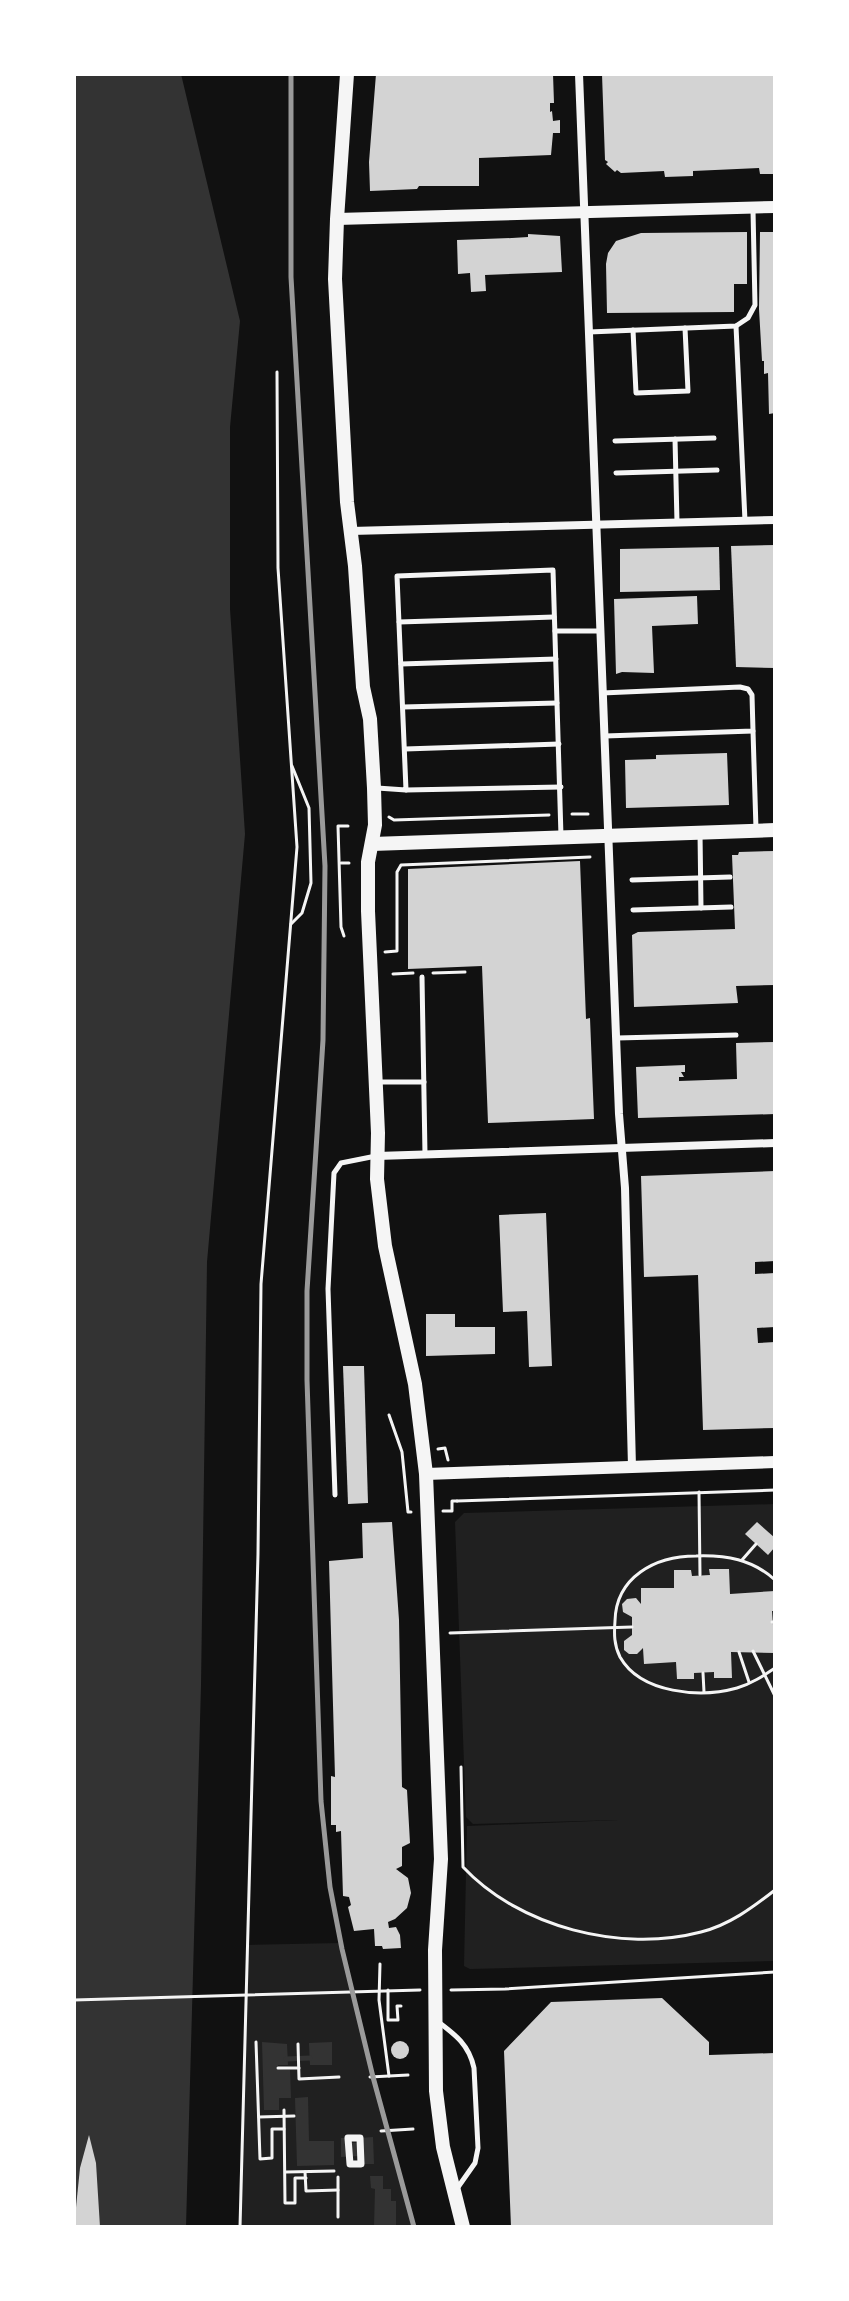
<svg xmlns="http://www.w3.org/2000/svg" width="849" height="2301" font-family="Manrope,sans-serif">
  <rect width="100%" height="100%" fill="#111"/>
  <g fill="#202020">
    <polygon points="775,1504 775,1961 470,1969 464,1966 467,1826 619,1820 473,1824 466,1817 455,1522 464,1513"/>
    <polygon points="341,1943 414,2227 240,2227 247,1945"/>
  </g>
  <g fill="#333">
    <polygon points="74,74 181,74 240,321 230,427 230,609 245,834 207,1262 201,1685 186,2227 74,2227"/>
    <polygon points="262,2042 287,2044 288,2065 278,2065 278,2069 290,2070 291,2098 279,2098 279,2110 264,2110"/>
    <polygon points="332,2042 332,2065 310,2065 309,2043"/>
    <polygon points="308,2097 309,2141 334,2141 334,2165 297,2166 295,2098"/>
    <polygon points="373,2137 374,2164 361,2164 360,2156 341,2157 341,2138 348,2138 349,2143 360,2143 360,2138"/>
    <polygon points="370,2176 383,2176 383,2189 391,2189 391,2201 396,2201 396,2227 374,2227 375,2189 371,2188"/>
  </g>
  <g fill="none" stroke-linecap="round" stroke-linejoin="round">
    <polyline stroke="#333" stroke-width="5" points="286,2059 310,2058"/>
  </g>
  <g fill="#d3d3d3">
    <polygon points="376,74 553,74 554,103 550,103 550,112 552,111 553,121 560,120 560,133 553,133 551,155 479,158 479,186 419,186 417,189 370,191 369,162"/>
    <polygon points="602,74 775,74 775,174 760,174 759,168 693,171 693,176 665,177 664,171 621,173 617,170 615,172 606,164 608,162 605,160"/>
    <polygon points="747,232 747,284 734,284 734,312 607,313 606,264 608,253 616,241 641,233"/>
    <polygon points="760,232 775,232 775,413 769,414 768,373 764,374 764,361 762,361 759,309"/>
    <polygon points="528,234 560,236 562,272 485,275 486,291 471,292 470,273 458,274 457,240 512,238 528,237"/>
    <polygon points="775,545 775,668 736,667 731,546"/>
    <polygon points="719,547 720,590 620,592 620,549"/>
    <polygon points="697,596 698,624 652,626 654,673 622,672 616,674 614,599"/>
    <polygon points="727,753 729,805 626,808 625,760 656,759 656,755"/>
    <polygon points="775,851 775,985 736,986 738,1003 634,1007 632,935 638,932 735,929 732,855 738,855 739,852"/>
    <polygon points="580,861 586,1019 590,1018 594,1119 488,1123 482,966 408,969 408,869"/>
    <polygon points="775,1042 775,1114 638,1118 636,1067 685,1065 685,1072 681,1072 684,1077 679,1077 679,1081 737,1079 736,1043"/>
    <polygon points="775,1171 775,1261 755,1262 755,1274 775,1273 775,1327 757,1328 758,1343 775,1342 775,1428 703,1430 698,1275 644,1277 641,1176"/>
    <polygon points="546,1213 552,1366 529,1367 527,1311 503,1312 499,1215"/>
    <polygon points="426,1314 455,1314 455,1327 495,1327 495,1354 426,1356"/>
    <polygon points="343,1366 364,1366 368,1503 348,1504"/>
    <polygon points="392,1522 399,1620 402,1787 407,1790 410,1843 402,1847 402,1866 396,1869 408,1878 411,1893 407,1908 395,1919 388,1922 389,1928 396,1927 400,1935 401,1948 383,1949 382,1946 375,1946 374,1929 354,1931 348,1907 351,1905 349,1897 343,1896 341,1831 336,1832 336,1825 331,1825 331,1776 335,1777 329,1561 363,1558 362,1523"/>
    <polygon points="757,1522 775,1538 775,1547 768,1555 745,1534"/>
    <polygon points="709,1569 729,1569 730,1594 775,1591 775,1611 772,1611 775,1653 731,1652 732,1678 714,1678 714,1672 694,1673 694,1679 677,1679 676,1662 644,1664 643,1648 637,1654 629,1654 624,1650 624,1641 632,1635 632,1617 623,1612 622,1604 627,1599 636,1598 641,1604 641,1588 674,1588 674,1570 691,1570 692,1576 710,1575"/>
    <polygon points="662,1998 709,2042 709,2055 775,2053 775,2227 511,2227 504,2051 551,2002"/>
    <circle cx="400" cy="2050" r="9"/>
    <polygon points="89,2135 96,2163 100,2227 74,2227 80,2168"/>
  </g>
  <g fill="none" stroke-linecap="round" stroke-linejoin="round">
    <g stroke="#f5f5f5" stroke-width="3">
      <polyline points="572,814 588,814"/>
      <polyline points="389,817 394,820 549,815"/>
      <polyline points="341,863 349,863"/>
      <polyline points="291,924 302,913 311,883 309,808 292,766"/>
      <polyline points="344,936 341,927 338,826 348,826"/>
      <polyline points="385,952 397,951 397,872 401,865 590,857"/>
      <polyline points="433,973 465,972"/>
      <polyline points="393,974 413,973"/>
      <polyline points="389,1415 402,1452 408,1512 411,1512"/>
      <polyline points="438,1449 445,1448 448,1460"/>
      <polyline points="699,1492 700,1575"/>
      <polyline points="457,1501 775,1490"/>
      <polyline points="443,1511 452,1511 452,1501 457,1501"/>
      <polyline points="742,1560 756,1544"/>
      <path d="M775 1580C752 1559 726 1555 696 1556 655 1556 616 1577 615 1621 614 1634 614 1645 620 1657 641 1694 701 1698 737 1688 751 1684 763 1676 775 1668"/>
      <polyline points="772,1622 775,1622"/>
      <polyline points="450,1633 632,1627"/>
      <polyline points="753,1651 775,1696"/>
      <polyline points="739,1652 749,1682"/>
      <polyline points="703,1673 704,1692"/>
      <path d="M461 1767 463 1867C519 1927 621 1953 701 1932 729 1925 752 1908 775 1890"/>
      <polyline points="380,1964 379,2000 389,2076"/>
      <polyline points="388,1990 388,2020 398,2020 397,2006 401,2006"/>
      <polyline points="451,1990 505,1989 775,1972"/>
      <polyline points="74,2000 420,1990"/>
      <polyline points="256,2042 260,2159 272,2158 272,2129 284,2129"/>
      <polyline points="298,2044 299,2079 339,2077"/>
      <polyline points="278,2068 299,2068"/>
      <polyline points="370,2077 408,2075"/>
      <polyline points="284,2110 285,2203 295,2203 295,2178 306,2178"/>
      <polyline points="259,2117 294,2116"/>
      <polyline points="381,2131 413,2129"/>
      <polyline points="286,2172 334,2171"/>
      <polyline points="305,2172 306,2191 338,2190"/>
      <polyline points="338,2177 338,2217"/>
      <polyline points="240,2227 258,1554 261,1284 297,847 278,568 277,372"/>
    </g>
    <g stroke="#f5f5f5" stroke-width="5">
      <polyline points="736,326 745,521"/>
      <polyline points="633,330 636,393 688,391 685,328"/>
      <polyline points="589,332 736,326 748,318 755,305 753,210"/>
      <polyline points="675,439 677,522"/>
      <polyline points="615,441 714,438"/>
      <polyline points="616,473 717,470"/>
      <polyline points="399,622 554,617"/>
      <polyline points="555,631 600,631"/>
      <polyline points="401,664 556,659"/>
      <polyline points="602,693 740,687 748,689 752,695 753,731 605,736"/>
      <polyline points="403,707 557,703"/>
      <polyline points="753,731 756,829"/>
      <polyline points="405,749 559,744"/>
      <polyline points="377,788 406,790 397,576 553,570 561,836"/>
      <polyline points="406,790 561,787"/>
      <polyline points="700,833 701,908"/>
      <polyline points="632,880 730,877"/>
      <polyline points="633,910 731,907"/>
      <polyline points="422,977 425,1154"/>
      <polyline points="617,1038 736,1035"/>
      <polyline points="377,1082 424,1082"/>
      <polyline points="335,1495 328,1289 334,1173 341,1163 376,1156"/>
      <path d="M437 2021C456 2035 469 2045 474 2068L478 2148 475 2163 456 2190"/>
    </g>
    <polygon stroke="#f5f5f5" stroke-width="7" points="348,2138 360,2138 361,2164 350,2164"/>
    <g stroke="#f5f5f5" stroke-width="8">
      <polyline points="579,74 619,1114 625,1188 632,1467"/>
      <polyline points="351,531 775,520"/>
      <polyline points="377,1156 775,1143"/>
    </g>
    <g stroke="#f5f5f5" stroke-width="12">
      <polyline points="337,219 775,207"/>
      <polyline points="426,1474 775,1462"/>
    </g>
    <polyline stroke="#f5f5f5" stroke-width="14" points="372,844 775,830"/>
    <polyline stroke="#f5f5f5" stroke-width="14" points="347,74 337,219 335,279 347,502 355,566 363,687 370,719 374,788 375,825 368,862 368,911 378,1133 377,1179 385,1246 415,1384 426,1474 441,1859 435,1950 436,2091 443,2147 463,2227"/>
    <polyline stroke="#9a9a9a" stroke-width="5" points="291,74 291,277 325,866 323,1040 307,1291 307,1380 321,1801 330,1887 342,1949 373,2077 414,2227"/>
  </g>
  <rect width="849" height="2301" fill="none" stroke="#ffffff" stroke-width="152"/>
</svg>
